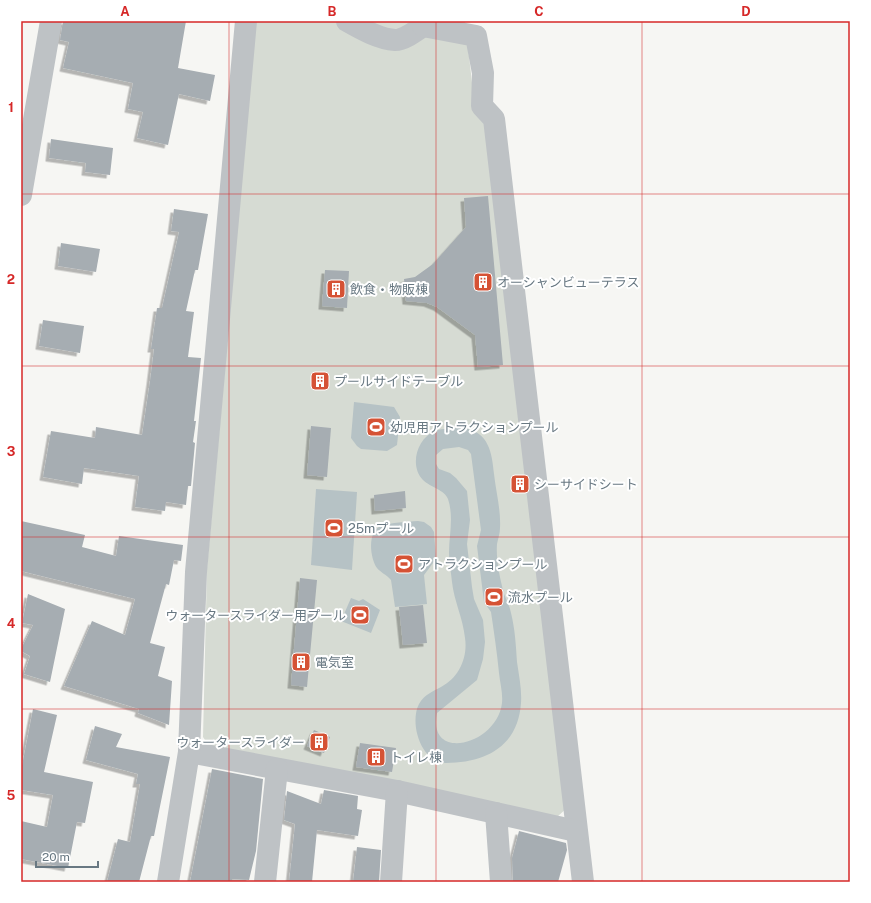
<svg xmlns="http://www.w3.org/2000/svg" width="871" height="903" font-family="'Public Sans','Noto Sans JP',sans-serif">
  <defs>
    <filter id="shadow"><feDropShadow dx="-3.5" dy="3.5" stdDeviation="0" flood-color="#0004"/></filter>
  </defs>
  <rect width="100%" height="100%" fill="#f6f6f3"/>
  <polygon fill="#d6dbd3" points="256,21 465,21 475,109 489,124 568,807 557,817 211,749 203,737 207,568"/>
  <g fill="#b6c2c5" fill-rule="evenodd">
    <polygon points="354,402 394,407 400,417 397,445 387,451 361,449 357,446 351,438"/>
    <path d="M464 428C489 432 492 453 494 474 496 492 501 510 500 528 500 533 498 539 497 544 496 558 499 573 502 586 503 595 509 603 511 613 515 629 516 646 517 662 519 676 522 690 521 703 518 747 485 763 446 763 421 763 409 723 419 704 425 694 432 692 441 687 459 678 468 657 465 638 463 618 454 601 452 582 451 572 449 562 449 553 449 535 454 517 448 499 445 490 430 487 423 480 409 466 417 438 435 431 443 428 455 428 464 428ZM459 447 468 450 471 454 481 530 477 546 484 602 491 612C494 632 497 653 499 673 500 683 503 693 502 703 497 745 427 763 437 713L477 680 483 659 485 642 483 620 474 599 472 587 467 544 470 520 467 491 456 478 450 473 439 469 436 464V455L443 449Z"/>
    <polygon points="316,489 357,492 352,570 311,565"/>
    <path d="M418 521 424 522 431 527 434 532 436 559 424 575 427 604 395 607 391 580C387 575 380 572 377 568 370 558 367 531 381 526 392 522 406 522 418 521Z"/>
    <polygon points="351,598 359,601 363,599 380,610 371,633 341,621"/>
  </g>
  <g fill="#a6adb2" filter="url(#shadow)">
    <polygon points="63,21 186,21 178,68 215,75 210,101 179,94 168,145 137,138 143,112 128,109 133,83 63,68 69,42 60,40"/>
    <polygon points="51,139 113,148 110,175 85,172 86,163 49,158"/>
    <polygon points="488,196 503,365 478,367 475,335 437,307 427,303 406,301 404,279 415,277 433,264 466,227 464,198"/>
    <polygon points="174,209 208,214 198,270 195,270 186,311 194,312 188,357 201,358 194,421 196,421 193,442 195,443 191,486 188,486 186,505 166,502 165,511 135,507 139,476 84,468 82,484 43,477 51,431 95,438 96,427 142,435 150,381 154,349 151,349 157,308 162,308 179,232 171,231"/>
    <polygon points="61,243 100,249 96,272 58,266"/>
    <polygon points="325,270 349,271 347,308 322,306"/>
    <polygon points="43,320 84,326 80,353 39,346"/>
    <polygon points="311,426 331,428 327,477 307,475"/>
    <polygon points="405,491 406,508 375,511 374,495"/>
    <polygon points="21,521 85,535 82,547 116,556 119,536 183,545 181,561 174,560 169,585 166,584 150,643 165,647 158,676 172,681 169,725 138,713 139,709 64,686 92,621 125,635 135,599 21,571"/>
    <polygon points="300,578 317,580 307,687 291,685"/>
    <polygon points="28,594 65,609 50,682 24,674 30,656 21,651 21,649 33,625 22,623"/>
    <polygon points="423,605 427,643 403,645 399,607"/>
    <polygon points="33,709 57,715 44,772 93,782 85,823 77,822 68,868 21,859 21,821 47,827 53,795 21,790 21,771"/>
    <polygon points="95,726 122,734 116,747 170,757 154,836 151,836 139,882 107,882 118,839 130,842 140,784 136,784 138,774 86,760"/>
    <polygon points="314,730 330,737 324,753 307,746"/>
    <polygon points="360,743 396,748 392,772 356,767"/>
    <polygon points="212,769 263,779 256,851 249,880 232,879 232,882 190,882"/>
    <polygon points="324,790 358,796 357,809 362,810 358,836 317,830 312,882 289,882 295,824 284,820 287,791 321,804"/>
    <polygon points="519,831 566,843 567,850 558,882 513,882 512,858"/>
    <polygon points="357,847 381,850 379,882 353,882"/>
  </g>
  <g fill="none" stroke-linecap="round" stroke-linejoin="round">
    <g stroke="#bec2c5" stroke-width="22">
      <path d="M347 21C361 29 379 39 395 40 404 40 416 31 423 26L425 21"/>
      <polyline points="423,26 476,36 483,73 482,106 494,119 583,882"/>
      <polyline points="21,195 51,21"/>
      <polyline points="189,752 397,791 576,831"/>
      <polyline points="496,813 501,882"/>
      <polyline points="265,882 277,769"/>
      <polyline points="391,882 397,791"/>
    </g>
    <polyline stroke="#bec2c5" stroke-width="22" points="168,882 189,752 196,572 246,21"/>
  </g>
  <path fill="none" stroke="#d62828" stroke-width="1" stroke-opacity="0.55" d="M229 21V882M436 21V882M642 21V882M21 194H850M21 366H850M21 537H850M21 709H850"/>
  <defs>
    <symbol id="building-square" viewBox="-11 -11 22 22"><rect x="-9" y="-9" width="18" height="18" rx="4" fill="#d55235" stroke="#fff"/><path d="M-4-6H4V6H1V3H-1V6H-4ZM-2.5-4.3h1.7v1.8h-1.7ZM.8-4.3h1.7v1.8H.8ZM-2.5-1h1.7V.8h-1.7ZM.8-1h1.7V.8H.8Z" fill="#fff"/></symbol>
    <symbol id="stadium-square" viewBox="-11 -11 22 22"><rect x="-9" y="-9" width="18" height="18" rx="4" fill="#d55235" stroke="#fff"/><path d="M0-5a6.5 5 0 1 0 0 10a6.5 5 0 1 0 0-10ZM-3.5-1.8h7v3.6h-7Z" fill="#fff"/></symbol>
  </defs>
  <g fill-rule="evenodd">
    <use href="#building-square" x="472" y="271" width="22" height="22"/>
    <use href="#building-square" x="325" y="278" width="22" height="22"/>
    <use href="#building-square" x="309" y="370" width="22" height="22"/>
    <use href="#stadium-square" x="365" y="416" width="22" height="22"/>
    <use href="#building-square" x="509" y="473" width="22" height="22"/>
    <use href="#stadium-square" x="323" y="517" width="22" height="22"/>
    <use href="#stadium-square" x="393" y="553" width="22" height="22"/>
    <use href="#stadium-square" x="483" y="586" width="22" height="22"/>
    <use href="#stadium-square" x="349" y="604" width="22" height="22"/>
    <use href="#building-square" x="290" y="651" width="22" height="22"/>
    <use href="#building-square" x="308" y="731" width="22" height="22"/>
    <use href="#building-square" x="365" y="746" width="22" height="22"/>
  </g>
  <g text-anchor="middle" stroke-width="4" stroke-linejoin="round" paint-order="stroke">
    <g font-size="13" fill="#687882" stroke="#fff" text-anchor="start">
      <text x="497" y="287">オーシャンビューテラス</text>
      <text x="350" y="294">飲食・物販棟</text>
      <text x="334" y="386">プールサイドテーブル</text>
      <text x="390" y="432">幼児用アトラクションプール</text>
      <text x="534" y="489">シーサイドシート</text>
      <text x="348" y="533">25mプール</text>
      <text x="418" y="569">アトラクションプール</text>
      <text x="508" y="602">流水プール</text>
      <text x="346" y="620" text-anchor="end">ウォータースライダー用プール</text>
      <text x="315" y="667">電気室</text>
      <text x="305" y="747" text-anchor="end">ウォータースライダー</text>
      <text x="390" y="762">トイレ棟</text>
    </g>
  </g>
  <rect width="871" height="903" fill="none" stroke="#ffffff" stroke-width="44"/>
  <path d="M36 861v6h62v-6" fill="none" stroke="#687882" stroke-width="2"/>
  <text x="42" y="861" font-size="12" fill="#687882" stroke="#ffffff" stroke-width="3" paint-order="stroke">20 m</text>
  <rect x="22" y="22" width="827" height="859" fill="none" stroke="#d62828" stroke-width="1.5"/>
  <g font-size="13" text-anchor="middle" font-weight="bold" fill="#d62828">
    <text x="125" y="16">A</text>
    <text x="332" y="16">B</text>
    <text x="539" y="16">C</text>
    <text x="746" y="16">D</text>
    <text x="11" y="112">1</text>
    <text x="11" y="284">2</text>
    <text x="11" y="456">3</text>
    <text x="11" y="628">4</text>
    <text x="11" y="800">5</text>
  </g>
</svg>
